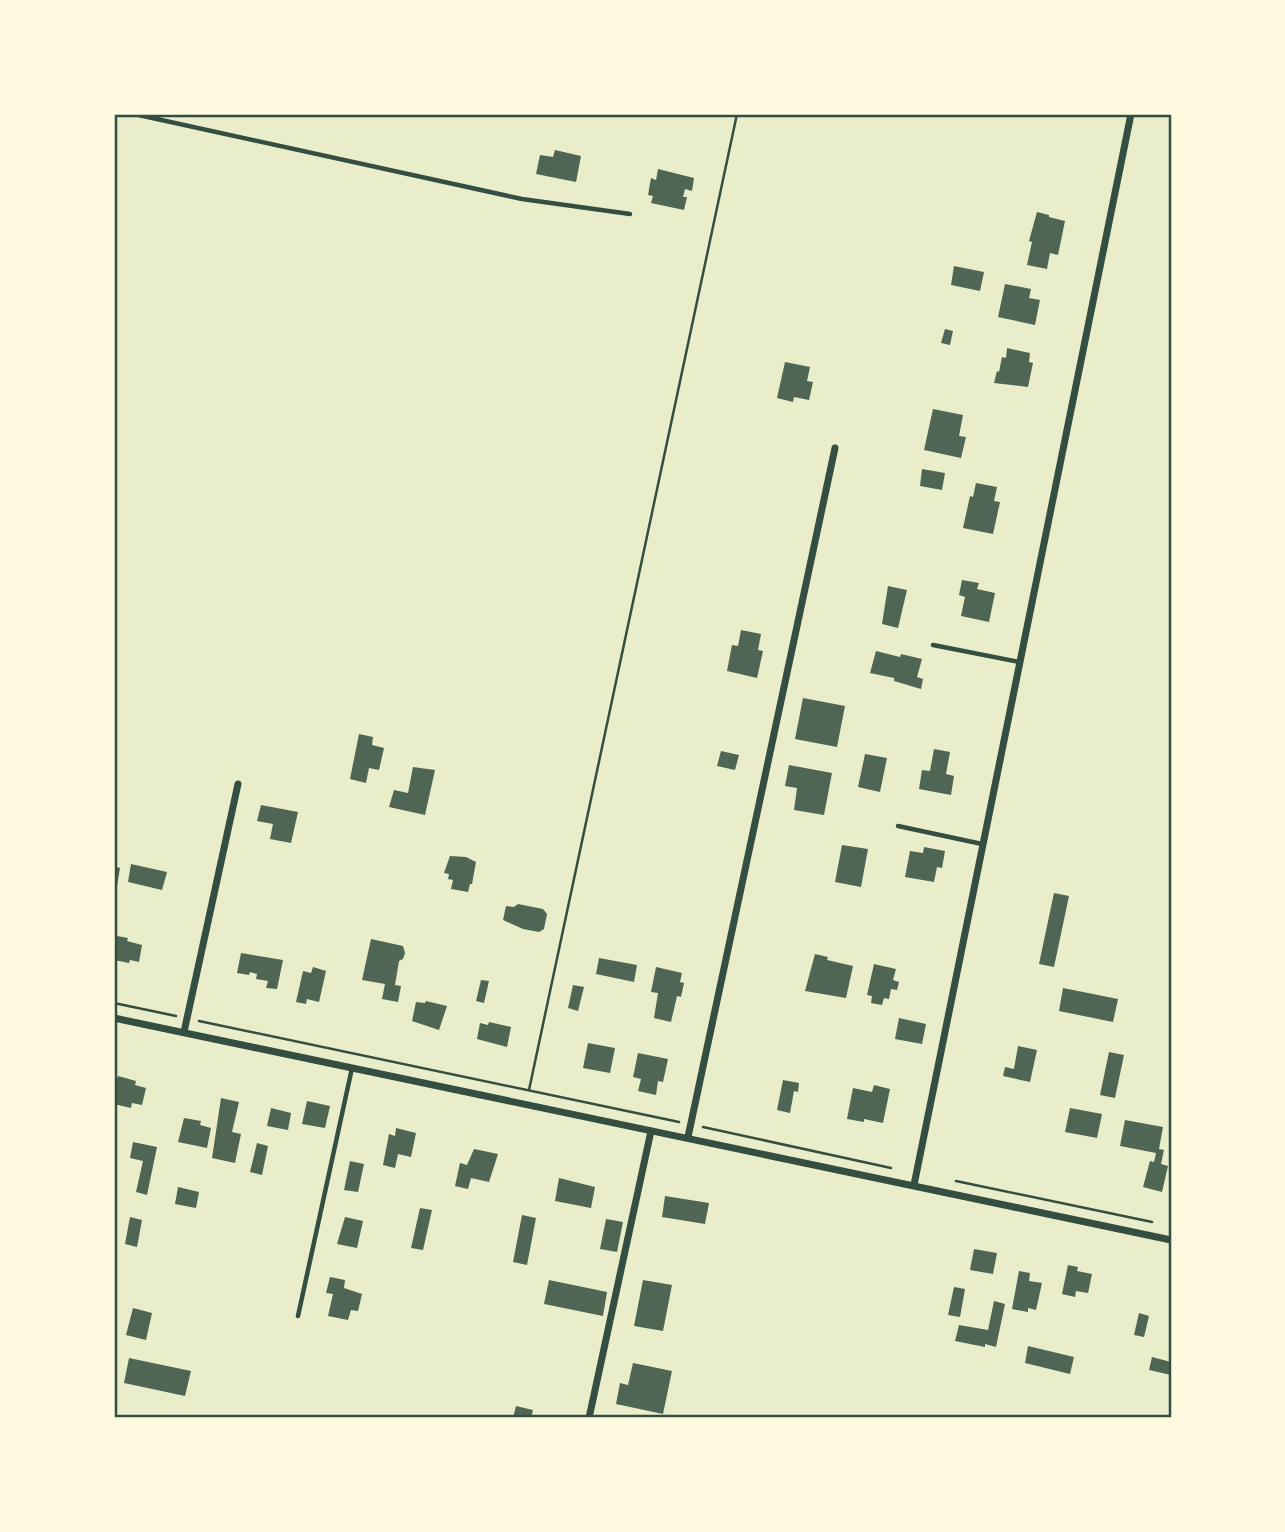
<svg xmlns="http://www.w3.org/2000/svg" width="1285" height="1532" font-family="'Sofia Sans Condensed',sans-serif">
  <rect width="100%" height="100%" fill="#e9edc9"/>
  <g fill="#4f6655">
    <polygon points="555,150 581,156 576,182 536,174 540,155 553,157"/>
    <polygon points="658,169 694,178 692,191 685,189 683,197 687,197 684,210 651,203 653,196 648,195 651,178 656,180"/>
    <polygon points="1037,212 1049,215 1049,217 1065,221 1058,255 1050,253 1047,269 1027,265 1032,242 1029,241"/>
    <polygon points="954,266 984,272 980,291 951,285"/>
    <polygon points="1005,284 1031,289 1029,298 1040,300 1035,325 998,317"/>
    <polygon points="945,329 953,331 950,345 941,343"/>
    <polygon points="1007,348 1030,353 1029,362 1033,363 1028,387 994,383 997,371 999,372 1002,357 1006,358"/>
    <polygon points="785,362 810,367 807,381 813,382 809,400 794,397 793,402 777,398"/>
    <polygon points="933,409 963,415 959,436 966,437 961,458 924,450"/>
    <polygon points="922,469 945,473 942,490 920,486"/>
    <polygon points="976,483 997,487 994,501 1000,502 993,534 963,528 970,496 973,497"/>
    <polygon points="962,580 979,583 977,589 995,593 989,622 961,616 965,597 959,595"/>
    <polygon points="888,586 907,590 898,628 882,624"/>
    <polygon points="741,630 761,634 758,650 763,651 757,678 727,671 732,645 738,646"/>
    <polygon points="876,651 900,657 901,654 922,659 917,677 923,679 921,689 894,681 894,678 870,673"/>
    <polygon points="803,698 845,706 837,747 795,739"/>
    <polygon points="359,734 373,737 372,745 384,748 379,770 369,768 366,783 350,779"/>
    <polygon points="934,749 950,752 946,774 954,776 951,795 919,789 922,770 930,771"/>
    <polygon points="721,751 739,755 735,770 717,766"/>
    <polygon points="865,754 887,758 880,792 858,787"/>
    <polygon points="789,765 832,773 824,815 794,810 797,788 785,786"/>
    <polygon points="413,767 435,770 425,815 389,807 394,790 408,793"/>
    <polygon points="261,805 298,812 291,843 270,839 273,824 257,821"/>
    <polygon points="842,845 868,849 861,887 835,882"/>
    <polygon points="924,847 945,851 942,868 937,867 934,882 905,877 910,851 923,853"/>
    <polygon points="450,856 466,857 476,862 472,884 470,884 468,892 451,889 453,880 448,879 449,874 444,873"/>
    <polygon points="131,864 167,872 162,890 128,882"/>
    <polygon points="114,866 120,868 117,886 114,886"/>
    <polygon points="1054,893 1069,896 1054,967 1039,964"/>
    <polygon points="518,904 543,909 547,914 544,929 539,932 523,929 503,920 506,906 514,907"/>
    <polygon points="117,936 128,938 127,941 142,945 139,962 130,960 129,963 114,960"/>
    <polygon points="371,939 403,946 405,953 403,959 399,961 395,985 401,986 398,1002 382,999 385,984 362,980"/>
    <polygon points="241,953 283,960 277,989 266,988 268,981 256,979 257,974 250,972 249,975 237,973"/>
    <polygon points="815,954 828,957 827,960 853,966 846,998 805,991"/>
    <polygon points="599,958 637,965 634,982 596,974"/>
    <polygon points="874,964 896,969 893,980 899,982 897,990 891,989 889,999 884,998 882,1005 871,1003 872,996 867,995"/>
    <polygon points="313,967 326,971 319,1002 307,999 306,1004 296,1002 303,971 311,973"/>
    <polygon points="656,967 682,973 680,982 684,983 681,997 677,996 671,1022 654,1018 658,993 651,992"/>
    <polygon points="481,980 489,981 484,1003 476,1001"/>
    <polygon points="573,985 584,987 578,1011 568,1008"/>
    <polygon points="1063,988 1118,999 1113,1022 1059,1011"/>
    <polygon points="426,1001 447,1006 439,1030 412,1021 416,1002 425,1003"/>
    <polygon points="899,1018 926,1024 922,1044 895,1039"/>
    <polygon points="489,1022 511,1027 507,1047 477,1039 480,1023 488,1025"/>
    <polygon points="588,1043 615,1048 610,1073 583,1068"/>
    <polygon points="1018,1046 1037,1050 1030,1082 1003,1076 1005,1067 1014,1069"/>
    <polygon points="1109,1052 1124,1055 1115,1098 1100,1095"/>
    <polygon points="638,1053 668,1059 663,1082 658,1081 656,1095 638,1091 641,1079 633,1077"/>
    <polygon points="118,1076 136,1081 135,1085 146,1088 142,1105 132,1103 131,1108 114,1104 114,1087"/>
    <polygon points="783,1080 799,1083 798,1092 794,1091 790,1113 777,1110"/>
    <polygon points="874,1085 890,1089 883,1123 864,1119 864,1122 847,1119 853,1088 872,1092"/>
    <polygon points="221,1098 239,1102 232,1132 241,1134 235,1163 212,1158"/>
    <polygon points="307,1101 330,1106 325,1128 302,1124"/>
    <polygon points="271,1108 291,1113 288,1130 267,1126"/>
    <polygon points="1070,1108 1102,1114 1097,1138 1065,1132"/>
    <polygon points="184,1118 201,1121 200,1125 211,1128 207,1148 178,1142"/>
    <polygon points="1125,1120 1163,1127 1159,1149 1164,1150 1161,1164 1168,1166 1162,1192 1143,1187 1150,1161 1154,1162 1156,1153 1120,1146"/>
    <polygon points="396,1128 416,1133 411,1157 398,1154 395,1168 383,1165 389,1134 395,1136"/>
    <polygon points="133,1142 157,1147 147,1195 136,1192 143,1161 130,1158"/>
    <polygon points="257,1143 268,1146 262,1175 250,1172"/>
    <polygon points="474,1149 498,1154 489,1182 471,1178 468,1189 455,1186 460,1163 467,1165"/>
    <polygon points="350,1161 364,1164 358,1192 344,1190"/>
    <polygon points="559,1178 595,1187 591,1208 555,1201"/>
    <polygon points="178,1187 199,1192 196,1208 175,1204"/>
    <polygon points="665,1196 709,1203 705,1224 662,1217"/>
    <polygon points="420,1208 432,1210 423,1250 411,1248"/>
    <polygon points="522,1215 536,1218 527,1265 513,1262"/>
    <polygon points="130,1217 142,1220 137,1247 125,1244"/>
    <polygon points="345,1217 363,1221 357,1248 337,1244"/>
    <polygon points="606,1219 623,1222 617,1252 600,1249"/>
    <polygon points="974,1249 997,1253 993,1274 970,1270"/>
    <polygon points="1068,1265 1078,1267 1077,1271 1092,1274 1088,1293 1076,1291 1075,1297 1062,1294"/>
    <polygon points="1019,1271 1030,1273 1029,1281 1042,1283 1036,1310 1028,1308 1028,1312 1012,1309"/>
    <polygon points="330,1277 345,1280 344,1288 362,1294 358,1311 351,1310 348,1320 328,1316 333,1294 326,1293"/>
    <polygon points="549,1280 607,1292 603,1316 544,1304"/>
    <polygon points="643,1280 672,1285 663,1331 634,1326"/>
    <polygon points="954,1287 965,1289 960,1317 948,1315"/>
    <polygon points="994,1301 1005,1304 996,1347 985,1344 985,1347 955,1341 959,1325 988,1330"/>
    <polygon points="133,1308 152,1313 146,1340 126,1335"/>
    <polygon points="1139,1313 1149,1316 1144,1337 1134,1335"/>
    <polygon points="1028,1346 1074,1357 1070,1374 1025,1363"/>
    <polygon points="1152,1357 1171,1362 1171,1375 1149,1370"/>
    <polygon points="129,1358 191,1371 185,1396 124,1383"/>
    <polygon points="633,1363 672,1371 663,1414 616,1404 620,1383 628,1385"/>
    <polygon points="516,1406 533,1410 531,1418 513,1418"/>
  </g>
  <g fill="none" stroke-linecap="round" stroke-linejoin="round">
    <g stroke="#344e41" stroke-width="2.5">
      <polyline points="114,1003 176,1016"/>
      <polyline points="199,1021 679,1122"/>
      <polyline points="529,1090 737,114"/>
      <polyline points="703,1127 891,1168"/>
      <polyline points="956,1181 1152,1222"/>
    </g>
    <g stroke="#344e41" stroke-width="4.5">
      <polyline points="134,114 522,199 630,214"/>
      <polyline points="933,645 1019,662"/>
      <polyline points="898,826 982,844"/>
      <polyline points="298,1316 352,1068"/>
    </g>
    <g stroke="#344e41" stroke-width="7">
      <polyline points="114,1018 1171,1240"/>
      <polyline points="184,1032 238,784"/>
      <polyline points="688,1137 835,448"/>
      <polyline points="914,1185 1131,114"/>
      <polyline points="589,1418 651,1131"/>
    </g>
  </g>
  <rect width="1285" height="1532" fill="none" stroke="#fefae0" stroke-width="231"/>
  <rect x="116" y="116" width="1054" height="1300" fill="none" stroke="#344e41" stroke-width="2.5"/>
</svg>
